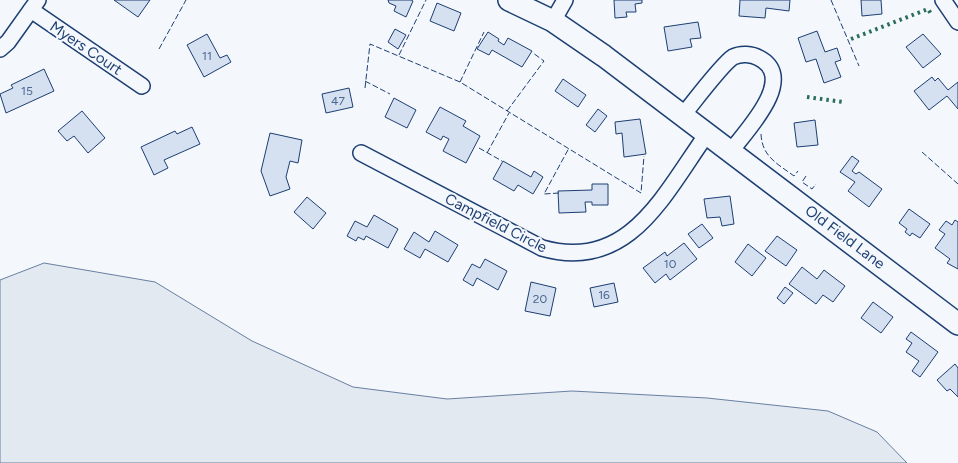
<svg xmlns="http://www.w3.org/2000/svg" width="958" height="463" font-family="Figtree,sans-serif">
  <rect width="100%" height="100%" fill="#f4f7fb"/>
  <polygon fill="#e3e9f0" stroke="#687fa3" points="44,263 155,282 252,341 353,387 447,399 572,391 707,398 828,411 877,432 907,463 0,463 0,280"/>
  <g fill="#d5e0f0" stroke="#1d3f73">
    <polygon points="114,0 150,0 138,17"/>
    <polygon points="388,0 411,0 413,1 406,17 394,11 396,6 389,3"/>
    <polygon points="614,0 642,0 642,3 635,4 636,12 626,12 627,17 615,18"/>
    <polygon points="740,0 790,0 789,11 766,8 765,18 739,16"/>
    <polygon points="861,0 881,0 882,14 862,16"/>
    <polygon points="437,3 461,13 454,31 430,21"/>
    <polygon points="698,22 701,38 690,39 692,47 668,51 664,27"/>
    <polygon points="395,29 406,35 398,49 388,42"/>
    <polygon points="817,31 825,52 837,48 841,60 835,62 841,77 824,83 816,59 806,62 798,38"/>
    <polygon points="488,32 499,39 498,41 504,45 508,38 532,51 522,67 492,50 489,55 477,49"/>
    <polygon points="207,34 220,58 227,55 231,62 204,77 187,45"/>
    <polygon points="923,34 941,54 923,68 906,47"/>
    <polygon points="44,69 54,91 6,113 0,94 13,88 11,85"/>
    <polygon points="932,77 935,81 938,78 948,90 958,82 958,109 947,96 929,110 914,91"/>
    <polygon points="563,79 586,95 578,107 555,91"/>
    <polygon points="349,88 353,107 326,113 322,94"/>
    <polygon points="394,98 416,110 407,128 385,117"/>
    <polygon points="440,107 466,121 463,126 480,136 466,163 443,151 449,139 443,136 441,140 426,132"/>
    <polygon points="598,109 607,116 595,132 586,125"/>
    <polygon points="82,111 105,138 88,153 74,136 67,141 58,131"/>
    <polygon points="640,119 646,154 624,157 622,133 616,134 615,122"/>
    <polygon points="815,120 818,145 797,147 794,123"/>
    <polygon points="192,127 200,144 164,160 168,168 154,175 141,147 175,131 177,134"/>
    <polygon points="270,133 302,140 298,163 290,161 286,177 290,189 270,196 261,171"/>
    <polygon points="852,156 859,161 852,171 856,174 859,172 882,189 869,207 848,191 855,182 840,172"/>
    <polygon points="503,161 531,177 534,171 543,177 533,194 518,185 514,191 493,179"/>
    <polygon points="592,184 608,184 608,205 592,205 592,202 585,202 586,212 559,213 558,191 592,190"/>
    <polygon points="730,196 734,224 722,226 720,217 707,218 704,199"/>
    <polygon points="307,197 326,213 313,229 294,212"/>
    <polygon points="909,209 930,224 920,238 912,233 910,236 905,232 907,229 899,223"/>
    <polygon points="374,215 398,229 388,248 366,236 364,240 358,237 356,241 347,236 355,221 367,227"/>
    <polygon points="955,220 958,222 958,269 947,263 950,259 935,248 945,234 939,230 946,221 952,225"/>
    <polygon points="702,224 713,238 699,248 688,234"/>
    <polygon points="435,231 458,245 448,262 425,249 420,258 404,249 414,232 429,242"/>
    <polygon points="777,236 797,250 786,266 765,251"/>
    <polygon points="684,243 697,259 670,280 666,274 655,283 643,268 665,252 667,256"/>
    <polygon points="748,244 766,258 752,276 735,262"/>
    <polygon points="485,259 507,271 498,290 477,278 473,286 463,280 472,264 480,268"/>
    <polygon points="802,267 817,279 824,270 845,286 833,302 823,295 816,304 789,284"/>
    <polygon points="531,282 556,288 550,316 525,311"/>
    <polygon points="614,283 618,302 594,307 590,288"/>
    <polygon points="785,287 793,293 784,304 777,298"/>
    <polygon points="873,302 893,317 881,333 861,318"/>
    <polygon points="911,332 938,352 920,377 912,371 919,361 906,352 912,343 906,339"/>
    <polygon points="955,364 958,368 958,397 950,389 947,391 937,380"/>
  </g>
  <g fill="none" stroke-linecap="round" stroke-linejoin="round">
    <defs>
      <g id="street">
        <polyline points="943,0 958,22"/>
        <polyline points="31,10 142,86"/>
        <polyline points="553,21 565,0"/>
        <polyline points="0,49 8,42 38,0"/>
        <path d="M683 115C693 103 722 64 733 57 741 53 752 54 759 58 798 78 746 131 731 151"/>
        <path d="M361 153 542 248C629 273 664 194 707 134"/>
      </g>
      <polyline id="secondary" points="509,0 553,21 604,56 958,324"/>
    </defs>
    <use href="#street" stroke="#1d3f73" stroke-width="18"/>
    <use href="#secondary" stroke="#1d3f73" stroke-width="24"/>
    <use href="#street" stroke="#f4f7fb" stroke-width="15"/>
    <use href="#secondary" stroke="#f4f7fb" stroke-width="21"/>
    <g stroke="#2c6c60" stroke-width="4" stroke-dasharray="2.5 4" stroke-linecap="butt">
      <polyline points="851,39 928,9 931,14"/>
      <polyline points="807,97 843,102"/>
    </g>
    <g stroke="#1d3f73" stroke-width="1" stroke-dasharray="6 2.5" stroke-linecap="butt">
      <polyline points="831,0 859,66"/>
      <polyline points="159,49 186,0"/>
      <polyline points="399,55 426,0"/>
      <polyline points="365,81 390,94"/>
      <polyline points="460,82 484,32"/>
      <polyline points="365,88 370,44 460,82 641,193 644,156"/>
      <polyline points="507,111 544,61 533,53"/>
      <path d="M761 134C762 157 778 164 794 176L798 171"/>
      <polyline points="479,148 502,161"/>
      <polyline points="922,152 958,184"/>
      <polyline points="487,153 509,113"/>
      <polyline points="806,176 802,182 812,189 816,184"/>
      <polyline points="559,193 544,194 569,148"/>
    </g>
  </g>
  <g text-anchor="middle" stroke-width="4" stroke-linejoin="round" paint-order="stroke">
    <g font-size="12" fill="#4b6792">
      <text x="207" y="60">11</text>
      <text x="27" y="95">15</text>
      <text x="338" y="105">47</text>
      <text x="670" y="268">10</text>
      <text x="604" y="299">16</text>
      <text x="540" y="303">20</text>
    </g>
    <g font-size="15" fill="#1d3f73" stroke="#f4f7fb">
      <text transform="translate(86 48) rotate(34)" y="5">Myers Court</text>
      <text transform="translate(496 223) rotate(27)" y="5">Campfield Circle</text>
      <text transform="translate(845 237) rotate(37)" y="5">Old Field Lane</text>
    </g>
  </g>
</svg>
